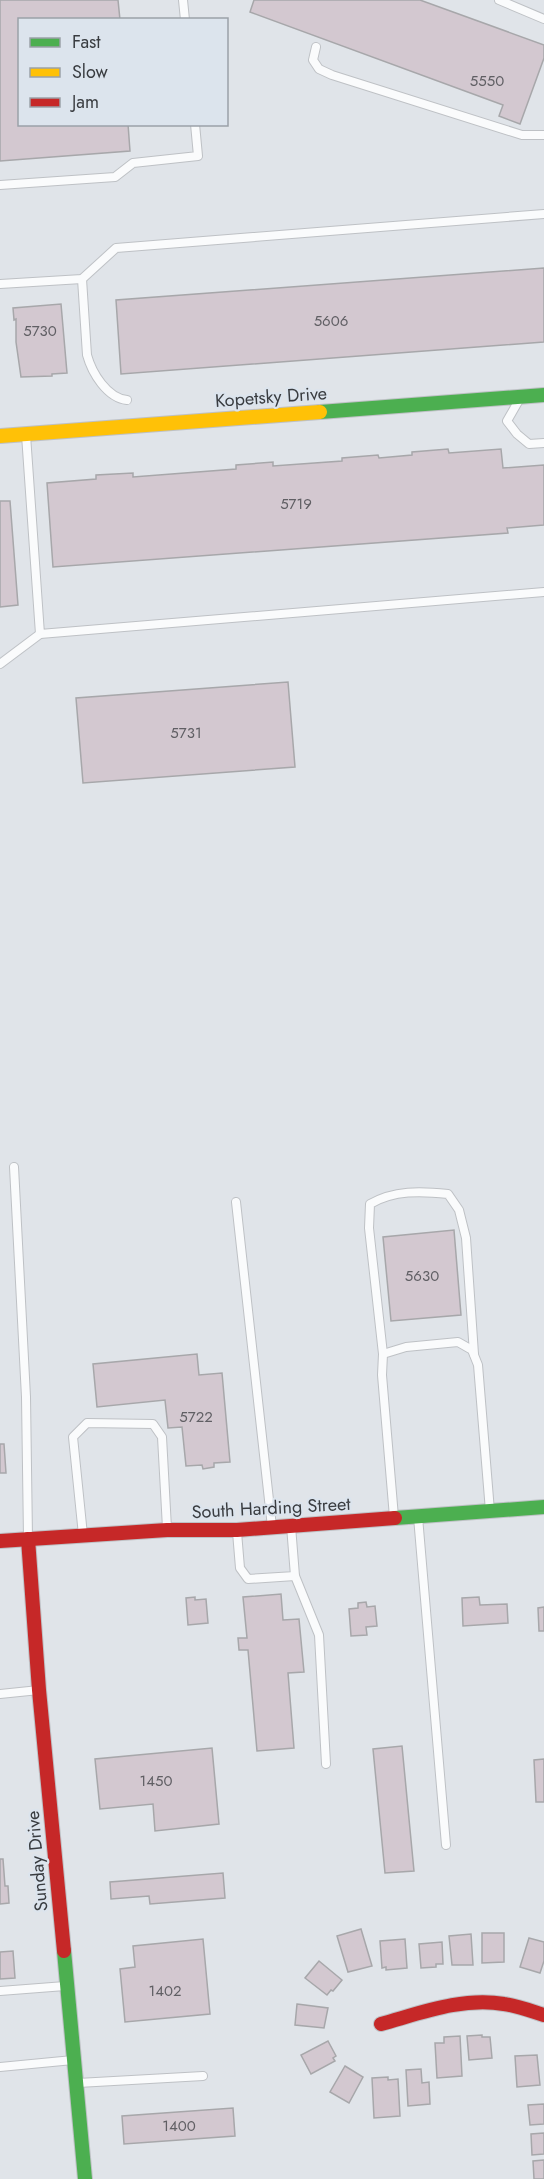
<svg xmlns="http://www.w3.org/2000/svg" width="544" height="2179" font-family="Jost,sans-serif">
  <rect width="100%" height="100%" fill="#e0e4e9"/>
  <g fill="#d3c8d0" stroke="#a7a7aa" stroke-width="1.5">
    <polygon points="0,0 118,0 120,20 20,20 20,124 128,124 130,151 0,161"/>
    <polygon points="254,0 420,0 544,45 544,58 520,124 499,116 503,105 250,12"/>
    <polygon points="544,268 544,342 121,374 116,300"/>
    <polygon points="61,304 67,373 52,374 52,376 21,377 16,342 16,319 14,320 13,308"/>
    <polygon points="448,449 449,453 501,449 503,468 544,465 544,525 507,528 508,533 53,567 47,483 96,479 96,475 133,473 133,477 236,469 236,465 273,462 273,466 342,461 342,458 378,455 379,458 412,455 412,452"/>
    <polygon points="0,501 10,501 18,605 0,607"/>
    <polygon points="288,682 295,767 83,783 76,698"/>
    <polygon points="454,1230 461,1315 391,1321 383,1237"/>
    <polygon points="197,1354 199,1375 222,1373 230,1462 214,1463 214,1467 203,1469 202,1465 186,1466 182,1427 168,1428 165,1400 97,1407 93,1364"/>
    <polygon points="0,1444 4,1444 6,1473 0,1473"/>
    <polygon points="281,1594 283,1620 299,1619 304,1672 288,1673 294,1748 257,1751 248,1650 239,1650 238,1638 247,1638 243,1597"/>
    <polygon points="195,1597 195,1600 206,1599 208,1623 188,1625 186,1598"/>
    <polygon points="479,1597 480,1605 507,1604 508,1623 463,1626 462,1598"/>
    <polygon points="366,1602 367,1607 375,1606 377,1626 366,1627 367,1635 351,1636 349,1609 358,1608 358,1603"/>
    <polygon points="544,1607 544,1631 539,1631 538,1608"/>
    <polygon points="402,1746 414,1871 385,1873 373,1749"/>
    <polygon points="212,1748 219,1824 155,1831 153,1804 100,1809 95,1759"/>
    <polygon points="544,1759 544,1802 536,1802 534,1760"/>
    <polygon points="0,1859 3,1859 5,1886 8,1886 9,1903 0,1904"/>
    <polygon points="223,1873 225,1898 150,1904 149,1896 111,1899 110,1882"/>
    <polygon points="361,1929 372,1966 348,1972 337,1936"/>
    <polygon points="482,1933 504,1933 504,1962 482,1963"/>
    <polygon points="471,1934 473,1965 452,1965 449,1936"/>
    <polygon points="529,1938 544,1942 544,1961 540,1973 520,1967"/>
    <polygon points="203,1939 210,2014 125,2022 120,1969 135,1967 133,1946"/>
    <polygon points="405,1939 407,1968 386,1970 386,1967 382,1968 380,1941"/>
    <polygon points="442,1942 443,1964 436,1964 436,1967 421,1968 419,1944"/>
    <polygon points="13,1951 15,1978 0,1979 0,1952"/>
    <polygon points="319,1961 342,1980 333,1991 331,1990 327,1995 305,1978"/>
    <polygon points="297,2004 328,2008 324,2028 295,2025"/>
    <polygon points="482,2035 482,2037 490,2037 492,2058 469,2060 467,2036"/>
    <polygon points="460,2036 462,2076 437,2078 435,2043 444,2043 444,2037"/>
    <polygon points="328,2041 336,2056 333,2058 335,2061 311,2074 301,2055"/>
    <polygon points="537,2055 540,2085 517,2087 515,2056"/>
    <polygon points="345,2066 363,2077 349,2103 330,2092"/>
    <polygon points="421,2069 422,2083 429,2082 430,2104 408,2106 406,2070"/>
    <polygon points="388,2077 388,2080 398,2079 400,2116 374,2118 372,2078"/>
    <polygon points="544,2104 544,2124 530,2125 528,2105"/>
    <polygon points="233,2108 235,2136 124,2144 122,2116"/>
    <polygon points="544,2133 544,2154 532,2155 531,2134"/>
    <polygon points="544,2160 544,2179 534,2179 533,2161"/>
  </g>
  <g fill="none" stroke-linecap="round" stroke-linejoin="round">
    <defs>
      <g id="lane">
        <polyline points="183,0 185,20"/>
        <polyline points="499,0 544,19"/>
        <polyline points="316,47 313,60 319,69 332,75 522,135 544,135"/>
        <polyline points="0,185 115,177 133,163 198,156 195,124"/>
        <path d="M82 279 87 355C92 373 107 398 127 400"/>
        <polyline points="0,284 82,279 116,248 544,214"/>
        <polyline points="519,400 507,421 517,434 529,444 544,443"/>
        <polyline points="26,435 40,634 544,592"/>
        <polyline points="0,664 40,634"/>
        <polyline points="14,1167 26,1397 28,1538"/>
        <polyline points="236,1202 272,1527"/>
        <path d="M383 1354 369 1228 370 1204C394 1190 421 1191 448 1194L459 1210 466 1238 474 1354"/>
        <polyline points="394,1517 382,1375 383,1354 406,1347 458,1342 472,1350 478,1365 490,1511"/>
        <polyline points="418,1517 446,1845"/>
        <polyline points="237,1532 240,1568 248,1579 295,1576 291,1526"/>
        <polyline points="83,1535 73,1437 87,1423 153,1424 162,1437 167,1528"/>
        <polyline points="295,1576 319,1635 326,1764"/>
        <polyline points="0,1694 39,1690"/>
        <polyline points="0,1991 65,1986"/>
        <polyline points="0,2067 73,2060"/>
        <polyline points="78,2083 203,2076"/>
      </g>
      <g id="fast">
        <polyline points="320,412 544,395"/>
        <polyline points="395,1518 544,1507"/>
        <polyline points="64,1951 85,2179"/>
      </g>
      <polyline id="slow" points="0,436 320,412"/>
      <g id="jam">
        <polyline points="28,1539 39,1690 64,1951"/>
        <polyline points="0,1541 167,1530 237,1530 395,1518"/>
        <path d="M381 2024C421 2013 462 1997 504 2004 518 2006 531 2011 544 2015"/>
      </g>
    </defs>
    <use href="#lane" stroke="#bec1c5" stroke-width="10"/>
    <use href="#fast" stroke="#bec1c5" stroke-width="16"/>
    <use href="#slow" stroke="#bec1c5" stroke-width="16"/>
    <use href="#jam" stroke="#bec1c5" stroke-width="16"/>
    <use href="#lane" stroke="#fafbfc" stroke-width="8"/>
    <use href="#fast" stroke="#4caf50" stroke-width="14"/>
    <use href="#slow" stroke="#ffc107" stroke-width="14"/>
    <use href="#jam" stroke="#c62828" stroke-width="14"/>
  </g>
  <g text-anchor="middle" stroke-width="4.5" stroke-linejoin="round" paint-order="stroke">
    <g font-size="15" fill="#605f64">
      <text x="487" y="86">5550</text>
      <text x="331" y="326">5606</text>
      <text x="40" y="336">5730</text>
      <text x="296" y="509">5719</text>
      <text x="186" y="738">5731</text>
      <text x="422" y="1281">5630</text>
      <text x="196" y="1422">5722</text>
      <text x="156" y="1786">1450</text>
      <text x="165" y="1996">1402</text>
      <text x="179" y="2131">1400</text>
    </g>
    <g font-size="18" fill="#393c40" stroke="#dce4ed">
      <text transform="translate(271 397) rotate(-4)" y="6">Kopetsky Drive</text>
      <text transform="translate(271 1508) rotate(-3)" y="6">South Harding Street</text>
      <text transform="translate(37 1861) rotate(-95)" y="6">Sunday Drive</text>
    </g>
  </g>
  <rect x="18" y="18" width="210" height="108" fill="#dce4ed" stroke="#9ba1a8" stroke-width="1.5"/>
  <rect x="30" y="38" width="30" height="9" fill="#4caf50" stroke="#9ba1a8" stroke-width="1.5"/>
  <text x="72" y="48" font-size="18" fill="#393c40">Fast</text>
  <rect x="30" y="68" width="30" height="9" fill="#ffc107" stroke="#9ba1a8" stroke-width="1.5"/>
  <text x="72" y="78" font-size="18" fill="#393c40">Slow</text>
  <rect x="30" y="98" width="30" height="9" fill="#c62828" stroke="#9ba1a8" stroke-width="1.5"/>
  <text x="72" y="108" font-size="18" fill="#393c40">Jam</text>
</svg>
